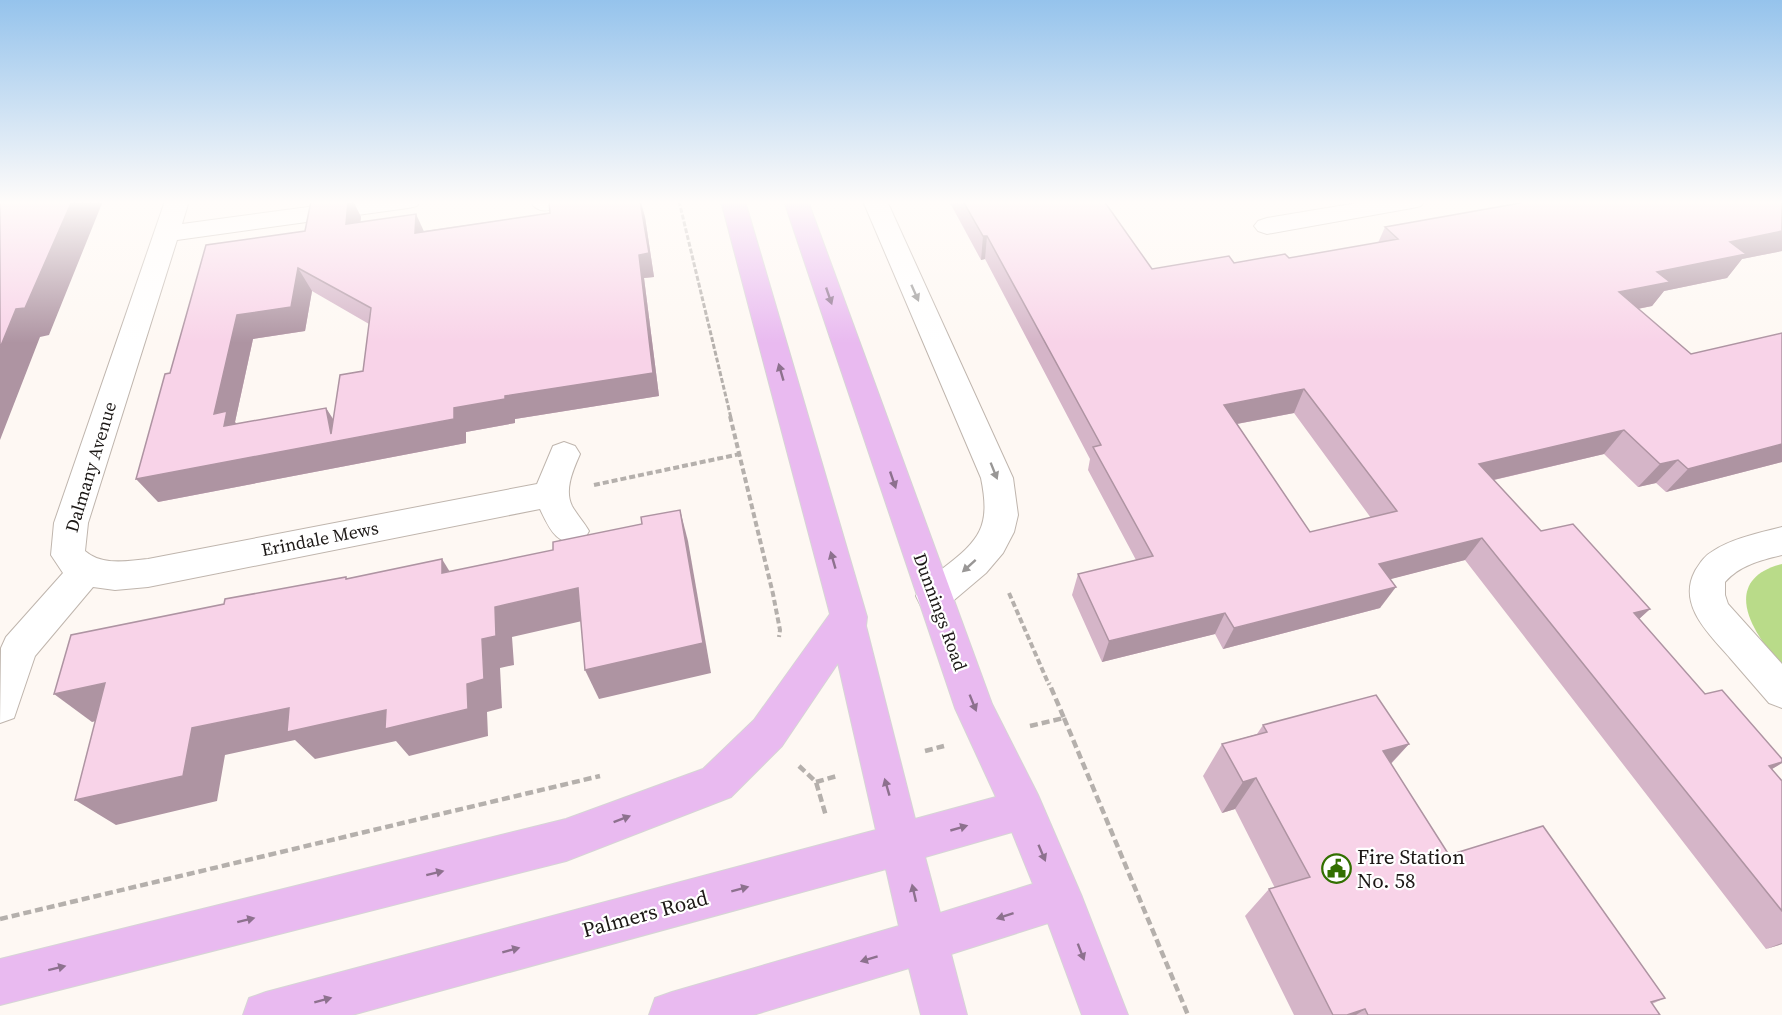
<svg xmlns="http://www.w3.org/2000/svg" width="1782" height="1015" font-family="'Source Serif 4',serif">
  <rect width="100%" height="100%" fill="#fef8f3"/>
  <path fill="#b9db89" d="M1782 564V665C1752 634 1719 580 1782 564Z"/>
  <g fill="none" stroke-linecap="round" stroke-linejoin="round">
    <defs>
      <g id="minor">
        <path d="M165 201H189L182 224 353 201H420L417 206 408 208 177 240 88 523 85 551C102 566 127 561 148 559L537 484 553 446 564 442 575 446 580 454C573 470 564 490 572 506 577 515 584 522 589 531L584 540C558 549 550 530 540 509L148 587 115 590 93 587 35 656 14 718 0 723 1 648 6 637 63 573 51 555 54 523Z"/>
        <path d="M530 201H555L557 204 554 209C543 212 536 211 530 201Z"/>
        <path d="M863 201H887L1013 478 1018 515 1014 532 1003 553 986 573 947 606 934 611 921 606 916 596C922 584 931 578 942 569 980 540 991 527 981 478Z"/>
        <polygon points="1369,201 1424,201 1421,206 1412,208 1267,234 1258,231 1254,226 1258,221 1267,218"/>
        <path d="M1782 527V555C1761 560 1740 565 1725 582V595L1728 604 1782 664V708L1769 703C1756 688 1743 673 1730 658 1709 634 1677 605 1695 571 1700 563 1704 556 1713 551 1733 538 1759 533 1782 527Z"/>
      </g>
      <path id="major" d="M721 201H745L867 617 866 626 915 819 996 797 955 708 784 201H808L992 704 1038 795 1082 897 1128 1015H1082L1048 923 951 954 967 1015H921L909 968 753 1015H649L655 998 672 992 899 926 886 869 352 1015H243L249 998 266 992 876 830 838 663 782 746 731 797 566 861 0 1005V959L566 819 703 769 754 720 830 614ZM1012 832 1033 884 940 913 925 857Z"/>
    </defs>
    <use href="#minor" stroke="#bfb5ad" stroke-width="2"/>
    <use href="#major" stroke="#d6d5d5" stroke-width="2"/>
    <polyline stroke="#b5b0ac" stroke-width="3" stroke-dasharray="5 2" stroke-linecap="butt" points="679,201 731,418"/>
    <g stroke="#b5b0ac" stroke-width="4" stroke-dasharray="6 3" stroke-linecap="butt">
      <polyline points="730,416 773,594 780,630 779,637"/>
      <polyline points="594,485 740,454"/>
      <polyline points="1009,593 1049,685"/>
    </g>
    <g stroke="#b5b0ac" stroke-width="4.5" stroke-dasharray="8 4" stroke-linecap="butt">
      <polyline points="1064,718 1188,1015"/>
      <polyline points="1030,726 1064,718 1049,683"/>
      <polyline points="925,751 944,746"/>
      <polyline points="799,766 816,782 826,816"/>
      <polyline points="816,782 837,776"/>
      <polyline points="0,919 600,776"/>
    </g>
    <use href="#minor" fill="#fff" fill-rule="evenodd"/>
    <use href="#major" fill="#e9baf0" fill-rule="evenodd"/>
  </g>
  <g fill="#d5b5c8" fill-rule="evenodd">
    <path d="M311 201H353L361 217 360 222 424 231 550 213 549 201H641L645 217 654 277 644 278 659 396 515 419V423L466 432V443L158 502 170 373 305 231ZM312 291 369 324 363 371 333 419 326 408 236 424 235 422 253 339 305 331Z"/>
    <path d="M949 201H1106H1104L1152 269 1289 258 1378 243 1385 227 1518 204 1519 201H1780L1782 203V251L1742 259 1727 278 1664 291 1652 306 1638 309 1782 462 1666 492 1656 483 1638 487 1604 454 1494 480 1541 531 1650 609 1639 619 1705 694 1782 763 1772 769 1782 781V944L1766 949 1465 560 1390 579 1380 608 1223 649 1215 634 1102 662 1072 595 1078 574 1136 560 1088 470 1090 459 985 259 981 260ZM1294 413 1371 518 1310 532 1237 424Z"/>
    <polygon points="1263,725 1409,744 1391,764 1449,855 1665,998 1652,1004 1660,1015 1294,1015 1245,916 1269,889 1275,888 1235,809 1222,813 1203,776 1222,744 1257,734"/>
  </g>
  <g fill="#ae94a2">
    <polygon points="72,201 103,201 49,335 40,337 0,440 0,348 16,309"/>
    <polygon points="348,201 353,201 361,217 358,248 346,224"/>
    <polygon points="640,201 645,217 654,277 644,278 659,396 515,419 515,423 466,432 466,443 158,502 136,479 331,434 326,408 341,432 454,408 505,396 639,255"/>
    <polygon points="416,214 427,238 415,233"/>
    <polygon points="1782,231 1782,251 1742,259 1727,278 1664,291 1652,306 1601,316 1619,292 1657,272 1730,242"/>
    <polygon points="983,236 987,236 985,259 981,260"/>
    <polygon points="298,268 312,291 305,331 253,339 235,422 245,435 242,449 214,414 237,315"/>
    <polygon points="1304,389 1294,413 1215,428 1224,405"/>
    <polygon points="1624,430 1604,454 1463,487 1479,464"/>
    <polygon points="1782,444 1782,462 1666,492 1688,469"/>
    <polygon points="1678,460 1656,483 1638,487 1660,464"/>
    <polygon points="680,510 688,541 711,673 599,699 585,670"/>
    <polygon points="1482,538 1465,560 1364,586 1379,564"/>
    <polygon points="442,559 461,590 442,573"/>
    <polygon points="1396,587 1380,608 1223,649 1234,628"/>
    <polygon points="578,588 591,619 512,637 514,665 500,668 502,708 487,712 488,736 409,756 396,741 315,759 295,740 225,755 217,801 116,825 75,800 192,728 289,708 467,684 482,639 495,607"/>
    <polygon points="1650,609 1627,630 1634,613"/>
    <polygon points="1225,613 1215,634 1102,662 1109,641"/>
    <polygon points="105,683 141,711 92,722 54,694"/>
    <polygon points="1409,744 1379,776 1383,751"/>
    <polygon points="1782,762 1782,763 1753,780 1769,766"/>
    <polygon points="1256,778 1235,809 1222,813 1243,782"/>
    <polygon points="1782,943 1782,944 1766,949"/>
    <polygon points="1365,1009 1356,1015 1347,1015"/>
  </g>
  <g fill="#f8d3e8" stroke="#ae94a2" stroke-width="1.5" fill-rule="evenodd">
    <polygon points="0,201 72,201 25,308 16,309 0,348"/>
    <path d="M311 201H348L346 224 416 214 415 233 550 213 549 201H640L649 253 639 255 653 373 505 396V399L454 408V419L136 479 165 374 170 373 206 245 305 231ZM298 268 371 308 363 371 340 375 331 434 326 408 224 426 227 411 214 414 237 315 291 307Z"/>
    <path d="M963 201H1104L1152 269 1229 256 1234 263 1285 254 1289 258 1398 239 1385 227 1520 203V201H1780L1782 203V231L1730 242 1746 254 1657 272 1670 282 1619 292 1691 354 1782 333V444L1688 469 1678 460 1660 464 1624 430 1479 464 1541 531 1573 524 1650 609 1634 613 1705 694 1722 690 1782 759V762L1769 766 1782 781V911L1482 538 1379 564 1396 587 1234 628 1225 613 1109 641 1078 574 1153 556 1093 447 1101 445 987 236H983ZM1304 389 1397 511 1310 532 1224 405Z"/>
    <polygon points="680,510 703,643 585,670 578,588 495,607 496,636 482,639 484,679 467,684 468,709 385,729 386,710 287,732 289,708 192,728 183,776 75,800 105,683 54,694 71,635 224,604 225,599 346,577 346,579 442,559 442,573 553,550 553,542 642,524 641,517"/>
    <polygon points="1376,695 1409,744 1383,751 1449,855 1543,826 1665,998 1651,1002 1660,1015 1368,1015 1365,1009 1347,1015 1333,1015 1269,889 1310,877 1256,778 1243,782 1222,744 1267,732 1263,725"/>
  </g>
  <defs><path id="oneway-solid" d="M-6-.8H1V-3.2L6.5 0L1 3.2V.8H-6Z" transform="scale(1.5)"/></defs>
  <g fill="#999796">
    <use href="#oneway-solid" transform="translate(915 293) rotate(66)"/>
    <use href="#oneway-solid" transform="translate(994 471) rotate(68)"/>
    <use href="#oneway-solid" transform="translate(969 566) rotate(138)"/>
  </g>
  <g fill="#8d718e">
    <use href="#oneway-solid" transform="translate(829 296) rotate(71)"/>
    <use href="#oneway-solid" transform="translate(781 372) rotate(-106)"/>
    <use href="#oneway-solid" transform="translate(893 480) rotate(71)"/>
    <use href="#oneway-solid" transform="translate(833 560) rotate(-106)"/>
    <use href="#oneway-solid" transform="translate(973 703) rotate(68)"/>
    <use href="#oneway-solid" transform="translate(887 787) rotate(-106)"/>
    <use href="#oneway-solid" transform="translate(622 819) rotate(-21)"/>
    <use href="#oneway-solid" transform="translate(959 828) rotate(-16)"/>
    <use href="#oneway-solid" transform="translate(1042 853) rotate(67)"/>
    <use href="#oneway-solid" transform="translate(435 873) rotate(-14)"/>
    <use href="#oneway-solid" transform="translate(740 889) rotate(-15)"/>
    <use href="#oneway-solid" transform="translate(914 893) rotate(-103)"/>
    <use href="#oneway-solid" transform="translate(1005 916) rotate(162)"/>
    <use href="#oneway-solid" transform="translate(246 920) rotate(-14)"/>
    <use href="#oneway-solid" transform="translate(511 950) rotate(-15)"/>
    <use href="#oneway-solid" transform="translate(1081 952) rotate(69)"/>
    <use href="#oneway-solid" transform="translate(869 959) rotate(163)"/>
    <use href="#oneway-solid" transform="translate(57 968) rotate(-14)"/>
    <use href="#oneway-solid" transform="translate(323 1000) rotate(-15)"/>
  </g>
  <linearGradient id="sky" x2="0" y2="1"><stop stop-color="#95c3ec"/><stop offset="0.59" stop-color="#fffcfa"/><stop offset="1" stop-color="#fffcfa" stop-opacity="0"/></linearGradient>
  <rect width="1782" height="343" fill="url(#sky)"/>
  <defs>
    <symbol id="civic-ring" viewBox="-11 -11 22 22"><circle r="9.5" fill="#fff" stroke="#326f00" stroke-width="1.5"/><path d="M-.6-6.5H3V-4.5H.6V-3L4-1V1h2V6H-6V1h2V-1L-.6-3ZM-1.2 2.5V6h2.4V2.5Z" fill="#326f00"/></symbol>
  </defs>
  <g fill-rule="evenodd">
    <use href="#civic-ring" x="1320" y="852" width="33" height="33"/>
  </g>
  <g text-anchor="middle" stroke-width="4.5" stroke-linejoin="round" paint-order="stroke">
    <g font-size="18" fill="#1c1816" stroke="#fff">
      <text transform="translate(91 467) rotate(-73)" y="6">Dalmany Avenue</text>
      <text transform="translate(320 539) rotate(-11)" y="6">Erindale Mews</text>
      <text transform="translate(940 612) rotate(70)" y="6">Dunnings Road</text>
    </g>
    <g font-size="21" fill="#1c1816" stroke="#fff" text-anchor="start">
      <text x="1357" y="864">Fire Station<tspan x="1357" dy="24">No. 58</tspan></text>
    </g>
    <g font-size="21" fill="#1c1816" stroke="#fff">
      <text transform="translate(645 914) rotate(-15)" y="7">Palmers Road</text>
    </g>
  </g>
</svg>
